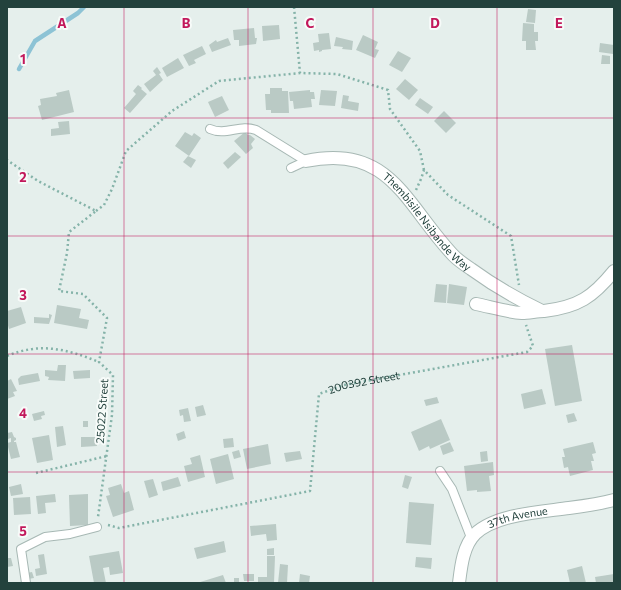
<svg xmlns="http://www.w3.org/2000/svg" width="621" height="590" font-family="Commissioner,sans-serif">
  <rect width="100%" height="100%" fill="#e5efec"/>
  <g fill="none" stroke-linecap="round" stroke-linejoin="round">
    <polyline stroke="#8dc3d5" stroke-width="4.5" points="19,69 35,41 78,13 84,7"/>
  </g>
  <g fill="#bacac5">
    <polygon points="528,9 536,10 535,23 526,22"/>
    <polygon points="523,23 534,24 534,32 538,32 538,41 535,41 536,50 526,50 526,41 522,41"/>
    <polygon points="279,25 280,39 263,41 262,26"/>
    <polygon points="254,28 255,38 257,38 256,44 239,46 239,40 234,40 233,30"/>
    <polygon points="329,33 331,49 322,50 322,51 319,52 319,50 314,51 313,43 319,42 318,34"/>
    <polygon points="363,35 378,42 375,49 379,50 375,58 356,50"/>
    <polygon points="336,37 353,41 352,50 342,49 343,47 334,46"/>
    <polygon points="228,38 231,45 212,52 209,45 216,40 217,42"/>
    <polygon points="600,43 614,45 613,54 599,52"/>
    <polygon points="202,46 206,54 194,60 196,63 189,66 183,55"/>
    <polygon points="398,51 411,58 402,72 389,65"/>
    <polygon points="602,55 610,56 610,64 601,64"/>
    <polygon points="178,58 184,68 167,77 162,68"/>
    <polygon points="157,67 161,73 159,74 163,80 150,92 144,84 156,75 153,71"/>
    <polygon points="405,79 418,90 409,100 396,89"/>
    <polygon points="138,85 142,88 141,89 147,94 130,113 124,108 136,94 133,91"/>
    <polygon points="270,88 282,88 282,91 288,91 289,113 271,113 271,110 266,110 265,94 270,94"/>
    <polygon points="69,90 74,112 42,120 38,106 41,105 40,99 57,96 56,93"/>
    <polygon points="310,90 310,92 314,92 315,99 311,99 312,107 294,109 293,101 290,101 289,92"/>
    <polygon points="321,90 337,91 335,106 319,105"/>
    <polygon points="343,95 349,96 348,101 359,103 358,111 341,108"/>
    <polygon points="222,96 229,110 215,117 208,102"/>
    <polygon points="420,98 433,107 428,114 415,105"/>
    <polygon points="444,111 456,123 446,133 434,121"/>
    <polygon points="69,121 70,134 51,136 51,129 59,128 58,122"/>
    <polygon points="185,132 192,136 194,133 201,138 189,156 175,146"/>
    <polygon points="245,132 248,135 250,135 255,139 251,144 253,148 246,154 234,141"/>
    <polygon points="235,152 241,157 228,169 223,163"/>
    <polygon points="188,156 196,160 191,168 183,162"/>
    <polygon points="436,284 447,285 446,303 434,302"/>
    <polygon points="449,284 467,287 464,305 447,303"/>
    <polygon points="57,305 81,309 79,318 89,320 87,329 54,323"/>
    <polygon points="21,307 26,323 9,329 7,322 7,311"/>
    <polygon points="49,314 52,315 49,324 34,323 34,317 49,318"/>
    <polygon points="572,345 582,401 555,406 545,349"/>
    <polygon points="58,365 66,365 65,381 48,380 49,377 45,376 45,370 57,371"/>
    <polygon points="90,370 90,378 74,379 73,371"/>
    <polygon points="38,373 40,381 19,385 18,379 21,376"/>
    <polygon points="11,379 17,391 13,392 15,396 7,399 7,381"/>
    <polygon points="542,389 546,404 524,409 521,394"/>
    <polygon points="437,397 439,403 426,406 424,400"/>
    <polygon points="203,405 206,415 197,417 195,407"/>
    <polygon points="188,408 191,421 184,422 183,415 180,416 179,410"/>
    <polygon points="44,411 45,415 41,416 42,419 34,421 32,414"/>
    <polygon points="574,413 577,421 568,423 566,415"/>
    <polygon points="441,419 450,440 430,449 429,446 419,451 411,432"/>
    <rect x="83" y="421" width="5" height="6"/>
    <polygon points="63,426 66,445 57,447 55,427"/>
    <polygon points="184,431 186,438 178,441 176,434"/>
    <polygon points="12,432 14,437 16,438 16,440 14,441 14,442 16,442 20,457 11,459 7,443 11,442 11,438 8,439 7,433"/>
    <polygon points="49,435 53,460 37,463 32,438"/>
    <polygon points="81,437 96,437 97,446 81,447"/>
    <polygon points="233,438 234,447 224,448 223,439"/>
    <polygon points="450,442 454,451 443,455 440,446"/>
    <polygon points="593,442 596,453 592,454 594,461 591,461 593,470 570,476 568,467 564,468 562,457 565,457 563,449"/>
    <polygon points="268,444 271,464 247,469 243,449"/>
    <polygon points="239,450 241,457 234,459 232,452"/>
    <polygon points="300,451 302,459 286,462 284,453"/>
    <polygon points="487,451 488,461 481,462 480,452"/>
    <polygon points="228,454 234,479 216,484 210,459"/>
    <polygon points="200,455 205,477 188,482 184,466 192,464 190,458"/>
    <polygon points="493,462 494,475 489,476 491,491 477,492 477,490 467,491 464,466"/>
    <polygon points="405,475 412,477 408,489 402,487"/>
    <polygon points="178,477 181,486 163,491 161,482"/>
    <polygon points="153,479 158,495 149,498 144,481"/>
    <polygon points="21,484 23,494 11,496 9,487"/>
    <polygon points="121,484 124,493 129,491 134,510 113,517 106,496 110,495 108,488"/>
    <polygon points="55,494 56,502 45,503 46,513 38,514 36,496"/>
    <polygon points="88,494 88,525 70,526 69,495"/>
    <polygon points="30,497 31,514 14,515 13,498"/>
    <polygon points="409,502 434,504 431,545 406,543"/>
    <polygon points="276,524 277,540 267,541 266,534 251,536 250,526"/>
    <polygon points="224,541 226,552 197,559 194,548"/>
    <polygon points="274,548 274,555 267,555 267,549"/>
    <polygon points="119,551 123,573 110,575 109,567 103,568 106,583 94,583 89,556"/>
    <polygon points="44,554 47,574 36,576 35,569 40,568 38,555"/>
    <polygon points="267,556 275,556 274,583 258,583 258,577 267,577"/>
    <polygon points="416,557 432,558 431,569 415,567"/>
    <polygon points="7,558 11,558 13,566 7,567"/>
    <polygon points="280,564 288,565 287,583 278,583"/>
    <polygon points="582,566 586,583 570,583 567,570"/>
    <polygon points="32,572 34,578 28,579 27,573"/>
    <polygon points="243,574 254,574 254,581 244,581"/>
    <polygon points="300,574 310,576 309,583 299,583"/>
    <polygon points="614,574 614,583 596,583 595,577"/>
    <polygon points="223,575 226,583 197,583"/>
    <rect x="234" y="578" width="5" height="5"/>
  </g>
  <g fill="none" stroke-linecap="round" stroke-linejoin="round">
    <defs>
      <g id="service">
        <path d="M210 129C226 136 240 124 256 130L306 161"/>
        <polyline points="291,168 306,161"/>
        <polyline points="440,471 452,489 472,540"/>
        <polyline points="26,583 21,549 45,537 70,534 97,527"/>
      </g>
      <g id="minor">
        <path id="s2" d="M306 161C391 143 406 206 454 256 459 261 465 265 471 269 493 285 517 299 542 311"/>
        <path d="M476 304C491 307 507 312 522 313 529 313 537 311 544 311 578 307 593 297 614 271"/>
        <path id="s3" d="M459 583C461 567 463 546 475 534 496 514 541 512 569 508 584 506 599 504 614 500"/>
      </g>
    </defs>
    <use href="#service" stroke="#a7b8b4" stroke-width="10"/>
    <use href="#minor" stroke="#a7b8b4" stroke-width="14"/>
    <g stroke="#85b3a9" stroke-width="2.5" stroke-dasharray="2 3" stroke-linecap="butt">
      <polyline points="294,7 300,73"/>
      <polyline points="7,159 7,160 38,181 96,211 69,232 67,253 59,291 83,294 107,318 99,362 113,375 112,415 98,517"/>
      <polyline points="416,190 421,179 424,170"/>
      <polyline points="96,211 104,205 112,189 126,151 172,111 219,81 300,73 337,74 388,90 390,109 420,151 424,170 448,195 511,236 519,285"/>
      <path d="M7 356C40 342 67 349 99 362"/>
      <polyline points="36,473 107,456"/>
      <path id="s1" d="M108 525 119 528 310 491 319 394 344 385 527 352 533 346 526 325"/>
    </g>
    <use href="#service" stroke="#fff" stroke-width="8"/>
    <use href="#minor" stroke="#fff" stroke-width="12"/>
  </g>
  <path fill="none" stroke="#c2185b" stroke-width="1" stroke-opacity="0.55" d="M124 7V583M248 7V583M373 7V583M497 7V583M7 118H614M7 236H614M7 354H614M7 472H614"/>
  <g text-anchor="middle" stroke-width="4" stroke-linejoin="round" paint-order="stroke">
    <g font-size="11" fill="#23423d" stroke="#f7fbf9">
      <text dy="4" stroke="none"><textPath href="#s2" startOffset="146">Thembisile Nsibande Way</textPath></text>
      <text dy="4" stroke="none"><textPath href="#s1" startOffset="350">200392 Street</textPath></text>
      <text transform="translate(102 411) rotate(-86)" y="4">25022 Street</text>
      <text dy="4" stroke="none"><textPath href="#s3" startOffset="99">37th Avenue</textPath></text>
    </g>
  </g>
  <g font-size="13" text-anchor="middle" font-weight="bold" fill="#c2185b" stroke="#f7fbf9" stroke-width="4" stroke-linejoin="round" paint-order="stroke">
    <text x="62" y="28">A</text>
    <text x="186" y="28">B</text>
    <text x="310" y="28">C</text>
    <text x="435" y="28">D</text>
    <text x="559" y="28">E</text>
    <text x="23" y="64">1</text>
    <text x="23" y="182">2</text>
    <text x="23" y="300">3</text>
    <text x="23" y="418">4</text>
    <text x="23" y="536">5</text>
  </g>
  <rect width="621" height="590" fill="none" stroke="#23423d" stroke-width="16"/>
</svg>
